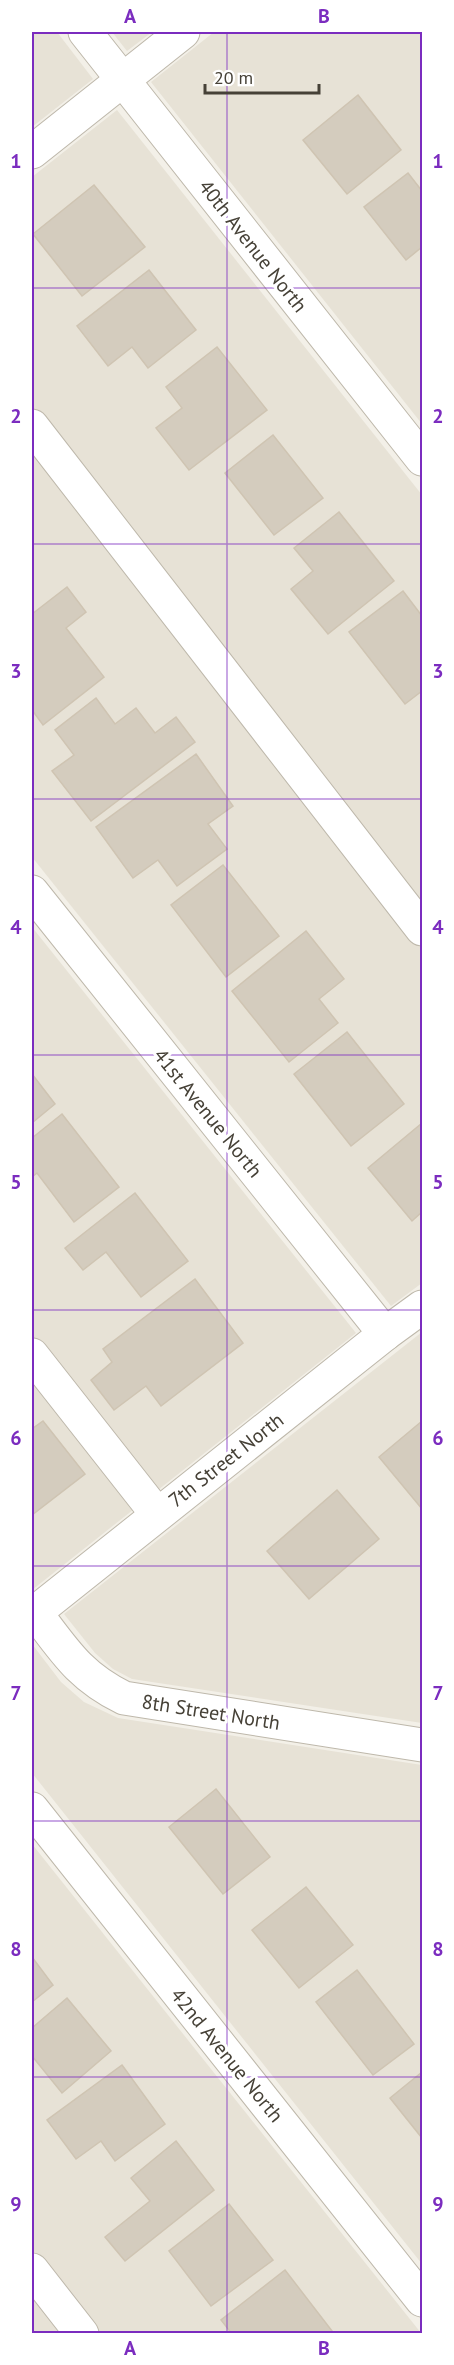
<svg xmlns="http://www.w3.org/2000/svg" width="454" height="2365" font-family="'PT Sans',sans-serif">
  <rect width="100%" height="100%" fill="#f3f0e8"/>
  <g fill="#e7e2d6">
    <polygon points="32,32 57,32 93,79 32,127"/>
    <polygon points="112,32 152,32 127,51"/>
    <polygon points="214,32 422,32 422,424 151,82"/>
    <polygon points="117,110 422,495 422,1283 391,1306 32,857 32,177"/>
    <polygon points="32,927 356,1333 32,1590"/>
    <polygon points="422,1332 422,1723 132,1679 113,1669 95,1653 64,1614"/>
    <polygon points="32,1644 61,1682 84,1702 118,1718 422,1765 422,2264 32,1773"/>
    <polygon points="32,1844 421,2333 32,2333"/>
  </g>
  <g fill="#d4ccbe" stroke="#cfc4b2" stroke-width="1.5">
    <polygon points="358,95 401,150 347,194 303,140"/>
    <polygon points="408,173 422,191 422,247 406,260 364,207"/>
    <polygon points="94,185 145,247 82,296 33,234"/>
    <polygon points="149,270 196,330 148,368 132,347 108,366 77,326"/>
    <polygon points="217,347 267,410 189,470 156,428 182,408 166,387"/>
    <polygon points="273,435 323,498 274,535 225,473"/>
    <polygon points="339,512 394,581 328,634 291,589 313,571 294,548"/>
    <polygon points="67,587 86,612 66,628 104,677 43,725 32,710 32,614"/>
    <polygon points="403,591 422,616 422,691 405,704 349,632"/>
    <polygon points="96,698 115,724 136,708 155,733 176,717 195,742 91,821 52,771 74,755 55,730"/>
    <polygon points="196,754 233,806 208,824 227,849 177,886 158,860 133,878 96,827"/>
    <polygon points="223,865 279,936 226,977 171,905"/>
    <polygon points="306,931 344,979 319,999 338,1023 289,1062 232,991"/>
    <polygon points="347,1032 404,1104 351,1146 294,1074"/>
    <polygon points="32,1074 55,1104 32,1123"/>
    <polygon points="62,1114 119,1187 74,1222 37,1173 32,1177 32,1138"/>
    <polygon points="422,1123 422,1212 412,1221 368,1168"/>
    <polygon points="135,1193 188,1261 141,1297 106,1252 83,1270 65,1248"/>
    <polygon points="195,1279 243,1343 161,1406 146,1386 114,1410 91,1380 112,1362 103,1349"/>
    <polygon points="43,1421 85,1474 32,1515 32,1429"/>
    <polygon points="422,1421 422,1509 379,1457"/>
    <polygon points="337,1490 379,1539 309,1599 267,1551"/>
    <polygon points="216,1789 270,1857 223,1894 169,1827"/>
    <polygon points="306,1887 353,1945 299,1988 252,1930"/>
    <polygon points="32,1957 53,1985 32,2002"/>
    <polygon points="357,1970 414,2044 373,2075 316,2002"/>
    <polygon points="67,1998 111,2051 62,2093 32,2056 32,2028"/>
    <polygon points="122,2065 165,2124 115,2161 101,2141 76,2159 47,2120"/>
    <polygon points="422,2072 422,2138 390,2098"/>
    <polygon points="176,2141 214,2190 125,2261 105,2237 150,2201 131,2178"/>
    <polygon points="229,2204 273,2260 211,2306 169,2251"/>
    <polygon points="285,2270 332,2331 329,2334 232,2334 221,2320"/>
  </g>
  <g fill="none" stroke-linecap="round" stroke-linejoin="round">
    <defs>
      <g id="minor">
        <polyline points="85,32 422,459"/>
        <polyline points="32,152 183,32"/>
        <polyline points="32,426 422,929"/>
        <polyline points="32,892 385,1334"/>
        <polyline points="32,1355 157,1514"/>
        <path d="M35 1612C64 1650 79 1676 124 1698L422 1745"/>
        <polyline points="32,1615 385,1334 422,1307"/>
        <polyline points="32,1809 422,2300"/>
        <polyline points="32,2270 82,2334"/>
      </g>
    </defs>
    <use href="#minor" stroke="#beb8ab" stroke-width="35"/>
    <use href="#minor" stroke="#fff" stroke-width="33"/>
  </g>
  <path fill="none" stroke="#7b2cbf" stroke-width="1.5" stroke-opacity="0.55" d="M227 32V2334M32 288H422M32 544H422M32 799H422M32 1055H422M32 1310H422M32 1566H422M32 1821H422M32 2077H422"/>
  <g text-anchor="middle" stroke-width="6" stroke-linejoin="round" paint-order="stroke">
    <g font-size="20" fill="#464137" stroke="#fff">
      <text transform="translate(253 246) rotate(52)" y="7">40th Avenue North</text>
      <text transform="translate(208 1113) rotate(51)" y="7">41st Avenue North</text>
      <text transform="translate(226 1460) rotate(-38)" y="7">7th Street North</text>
      <text transform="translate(211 1712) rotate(9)" y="7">8th Street North</text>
      <text transform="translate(227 2055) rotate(51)" y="7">42nd Avenue North</text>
    </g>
  </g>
  <rect width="454" height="2365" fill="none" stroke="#ffffff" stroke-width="66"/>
  <path d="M205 84v9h114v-9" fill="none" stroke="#464137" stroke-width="3"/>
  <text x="214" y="84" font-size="18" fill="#464137" stroke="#ffffff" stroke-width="4.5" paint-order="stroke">20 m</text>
  <rect x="33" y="33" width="388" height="2299" fill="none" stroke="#7b2cbf" stroke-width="2"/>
  <g font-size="20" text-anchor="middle" font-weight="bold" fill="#7b2cbf">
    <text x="130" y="23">A</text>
    <text x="324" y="23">B</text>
    <text x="16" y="168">1</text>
    <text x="438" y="168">1</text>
    <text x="16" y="423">2</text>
    <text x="438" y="423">2</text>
    <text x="16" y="678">3</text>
    <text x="438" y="678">3</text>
    <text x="16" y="934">4</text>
    <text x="438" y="934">4</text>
    <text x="16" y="1189">5</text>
    <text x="438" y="1189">5</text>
    <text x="16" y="1445">6</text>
    <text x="438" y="1445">6</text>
    <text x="16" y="1700">7</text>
    <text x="438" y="1700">7</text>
    <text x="16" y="1956">8</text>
    <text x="438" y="1956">8</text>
    <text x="16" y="2211">9</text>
    <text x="438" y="2211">9</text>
    <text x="130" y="2355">A</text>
    <text x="324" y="2355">B</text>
  </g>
</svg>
